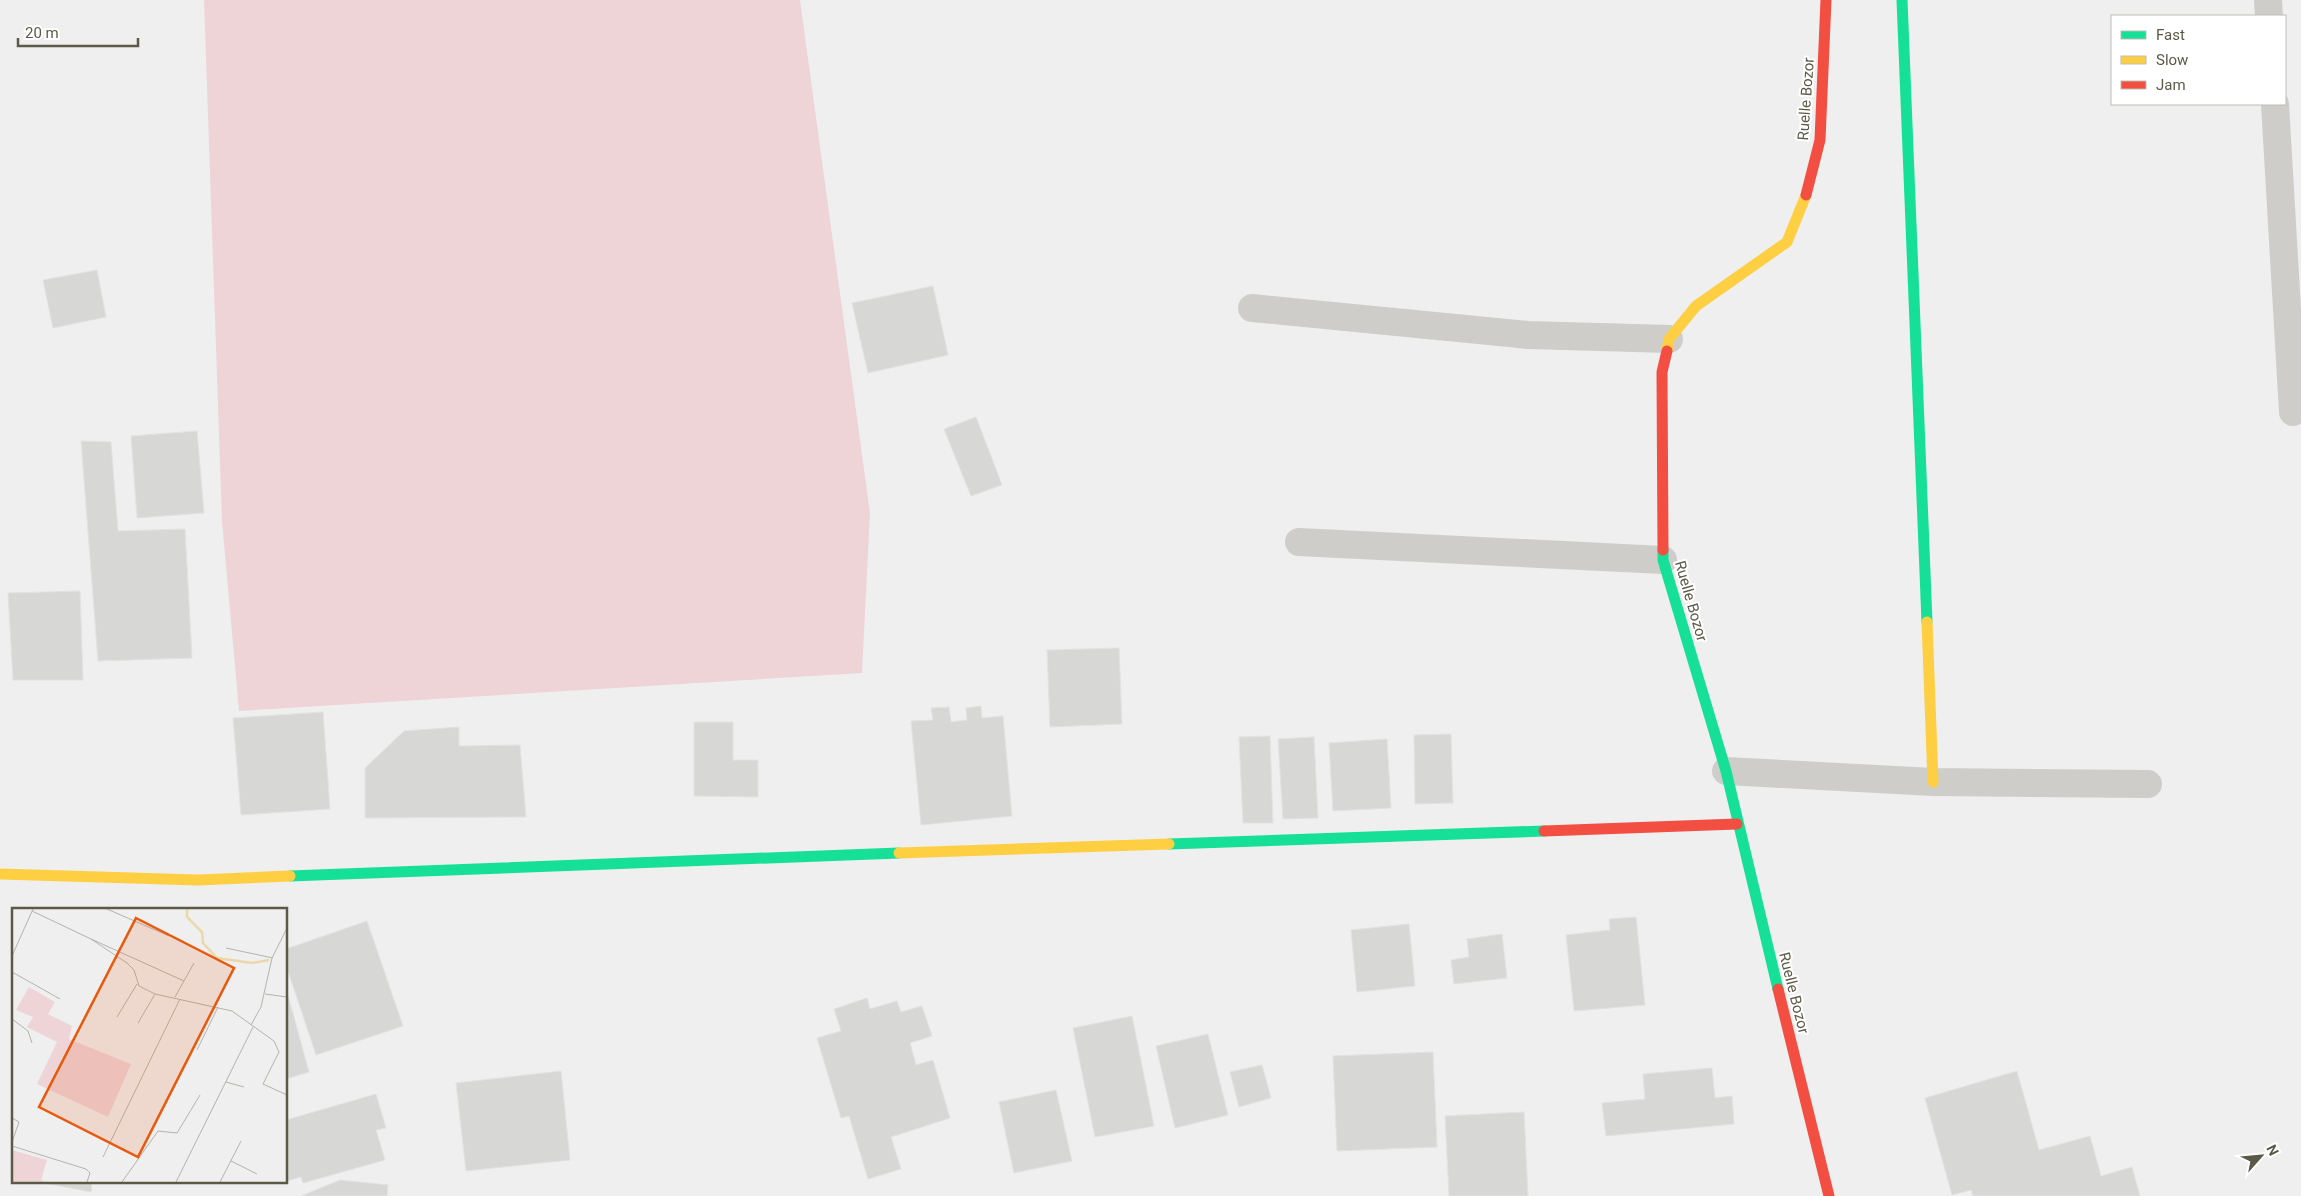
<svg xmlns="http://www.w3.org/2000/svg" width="2301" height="1196" font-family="Roboto,sans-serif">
  <rect width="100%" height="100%" fill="#efeff0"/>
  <polygon fill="#eed4d7" points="204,0 800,0 870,513 862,673 239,711 222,521"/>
  <g fill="#d7d8d6" stroke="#e1e2e1">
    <polygon points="97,270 106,317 53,328 43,280"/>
    <polygon points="933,286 948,355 868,373 852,303"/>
    <polygon points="976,417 1002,485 971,496 944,429"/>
    <polygon points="197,431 204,513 137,518 131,436"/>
    <polygon points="81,441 111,442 118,531 185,529 192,658 98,661"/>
    <polygon points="80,591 83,680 13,680 8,593"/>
    <polygon points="1119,648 1122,724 1050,727 1047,650"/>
    <polygon points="981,706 982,718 1003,716 1012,816 921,825 911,721 933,720 931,708 949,707 951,722 967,720 966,708"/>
    <polygon points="323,712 330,809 241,815 233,718"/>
    <polygon points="694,722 733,722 733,760 758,760 758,797 694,796"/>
    <polygon points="459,727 459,746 520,745 526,817 365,818 365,768 404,731"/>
    <polygon points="1451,734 1453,803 1415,804 1414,735"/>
    <polygon points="1270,736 1273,823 1243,823 1239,737"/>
    <polygon points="1314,737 1318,818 1283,819 1278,739"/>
    <polygon points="1387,739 1391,808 1333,811 1329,743"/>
    <polygon points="1636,917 1645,1005 1574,1011 1566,935 1610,930 1609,919"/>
    <polygon points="367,921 403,1026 316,1055 286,965 286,949"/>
    <polygon points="1409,924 1415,986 1357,992 1351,930"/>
    <polygon points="1502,934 1507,978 1454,984 1451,960 1469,957 1467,939"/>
    <polygon points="286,988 309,1072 286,1079"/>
    <polygon points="867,998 870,1009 897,1001 901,1012 922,1006 932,1036 910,1043 916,1065 933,1060 950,1118 891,1137 901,1169 868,1179 849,1116 841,1118 817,1038 841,1031 834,1009"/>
    <polygon points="1132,1016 1154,1126 1095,1137 1073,1028"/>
    <polygon points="1208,1034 1228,1115 1175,1128 1156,1046"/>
    <polygon points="1433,1052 1437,1147 1337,1151 1333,1056"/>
    <polygon points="1262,1065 1271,1098 1239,1107 1230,1072"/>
    <polygon points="1712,1068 1715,1098 1732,1096 1734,1124 1606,1136 1602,1103 1645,1099 1643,1074"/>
    <polygon points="561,1071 570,1160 466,1171 456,1083"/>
    <polygon points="2017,1071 2039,1150 2090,1136 2101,1176 2132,1167 2140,1196 1973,1196 1971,1190 1952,1195 1925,1098"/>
    <polygon points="1056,1090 1072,1161 1014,1173 999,1102"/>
    <polygon points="376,1094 386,1128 376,1130 385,1160 303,1183 301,1177 286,1181 286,1120"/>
    <polygon points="1524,1112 1528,1196 1449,1196 1445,1116"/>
    <polygon points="340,1180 388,1185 387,1196 301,1196"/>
    <polygon points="39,1182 92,1182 91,1192"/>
  </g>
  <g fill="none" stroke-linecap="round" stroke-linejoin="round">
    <g stroke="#cecdc9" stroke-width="28">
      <polyline points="2268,0 2269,16"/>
      <polyline points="2275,104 2293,412"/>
      <polyline points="1252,308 1528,335 1669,339"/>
      <polyline points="1299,542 1663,560"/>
      <polyline points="1726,771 1933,782 2148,784"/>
    </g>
    <g stroke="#16e098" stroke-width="11">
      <polyline points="1902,0 1927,622"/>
      <polyline points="1663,550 1663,560 1726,771 1778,989"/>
      <polyline points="1169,844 1544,831"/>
      <polyline points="290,876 899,853"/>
    </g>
    <g stroke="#ffcf43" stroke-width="11">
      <polyline points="1667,351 1669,339 1696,306 1787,242 1806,195"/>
      <polyline points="1927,622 1933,782"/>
      <polyline points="899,853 1169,844"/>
      <polyline points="0,874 198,880 290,876"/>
    </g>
    <g stroke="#f24e42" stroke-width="11">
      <polyline points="1806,195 1820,140 1826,0"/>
      <polyline points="1663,550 1662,372 1667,351"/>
      <polyline points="1544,831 1737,824"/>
      <polyline points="1778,989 1829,1196"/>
    </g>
  </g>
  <g text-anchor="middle" stroke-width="4" stroke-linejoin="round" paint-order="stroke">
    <g font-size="15" fill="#5b5a47" stroke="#fff">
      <text transform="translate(1806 99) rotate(-86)" y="5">Ruelle Bozor</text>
      <text transform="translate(1691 601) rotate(74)" y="5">Ruelle Bozor</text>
      <text transform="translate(1794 993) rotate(76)" y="5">Ruelle Bozor</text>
    </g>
  </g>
  <g transform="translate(12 908)">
    <rect width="275" height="275" fill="#efeff0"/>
    <path d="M17 79 43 94 36 106 60 118 57 131 119 156 96 209 25 176 45 134 15 119 21 109 4 102ZM0 242 35 252 29 272 33 274H0Z" fill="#eed4d7"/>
    <path fill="none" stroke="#ebd8aa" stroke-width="2.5" d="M175 1V9L190 24 191 35 205 50 240 55 257 52"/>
    <path fill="none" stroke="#b4b3ac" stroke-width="1" d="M95 1 157 28M20 3 79 31 115 55 122 62 127 78 143 86 220 103 262 133 267 144 251 176 275 187M79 31 172 73M214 40 261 50M0 48 21 1M0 64 48 91M253 86 275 89M163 89 182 55M105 109 125 76M0 111 16 123 20 135M126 115 143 86M239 117 249 99 260 50 275 20M185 142 206 99M214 174 232 179M0 210 7 214 0 234M0 238 74 261 78 265 75 274M91 249 168 91M219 253 245 266M110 274 146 223 165 225 188 187M164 274 241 119M208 274 229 233"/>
    <path fill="#e8590c" fill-opacity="0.15" stroke="#e8590c" stroke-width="2.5" d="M124 10 222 60 126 249 27 199Z"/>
    <rect width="275" height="275" fill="none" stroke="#5b5a47" stroke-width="2.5"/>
  </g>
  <rect x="2111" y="15" width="175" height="90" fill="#ffffff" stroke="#bdbdb5"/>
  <rect x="2121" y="31" width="25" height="8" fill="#16e098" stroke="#bdbdb5"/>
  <text x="2156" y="40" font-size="15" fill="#5b5a47">Fast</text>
  <rect x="2121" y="56" width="25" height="8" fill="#ffcf43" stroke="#bdbdb5"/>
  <text x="2156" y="65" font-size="15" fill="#5b5a47">Slow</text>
  <rect x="2121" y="81" width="25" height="8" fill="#f24e42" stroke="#bdbdb5"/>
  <text x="2156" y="90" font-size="15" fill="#5b5a47">Jam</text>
  <g transform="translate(2261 1156) rotate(63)" stroke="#ffffff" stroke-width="4" paint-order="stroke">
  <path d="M0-4L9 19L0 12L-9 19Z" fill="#5b5a47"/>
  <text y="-8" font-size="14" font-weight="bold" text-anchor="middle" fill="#5b5a47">N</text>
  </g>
  <path d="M18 38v8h120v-8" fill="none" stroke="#5b5a47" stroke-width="2.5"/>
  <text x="25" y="38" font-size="15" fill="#5b5a47" stroke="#ffffff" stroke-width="4" paint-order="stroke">20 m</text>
</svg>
